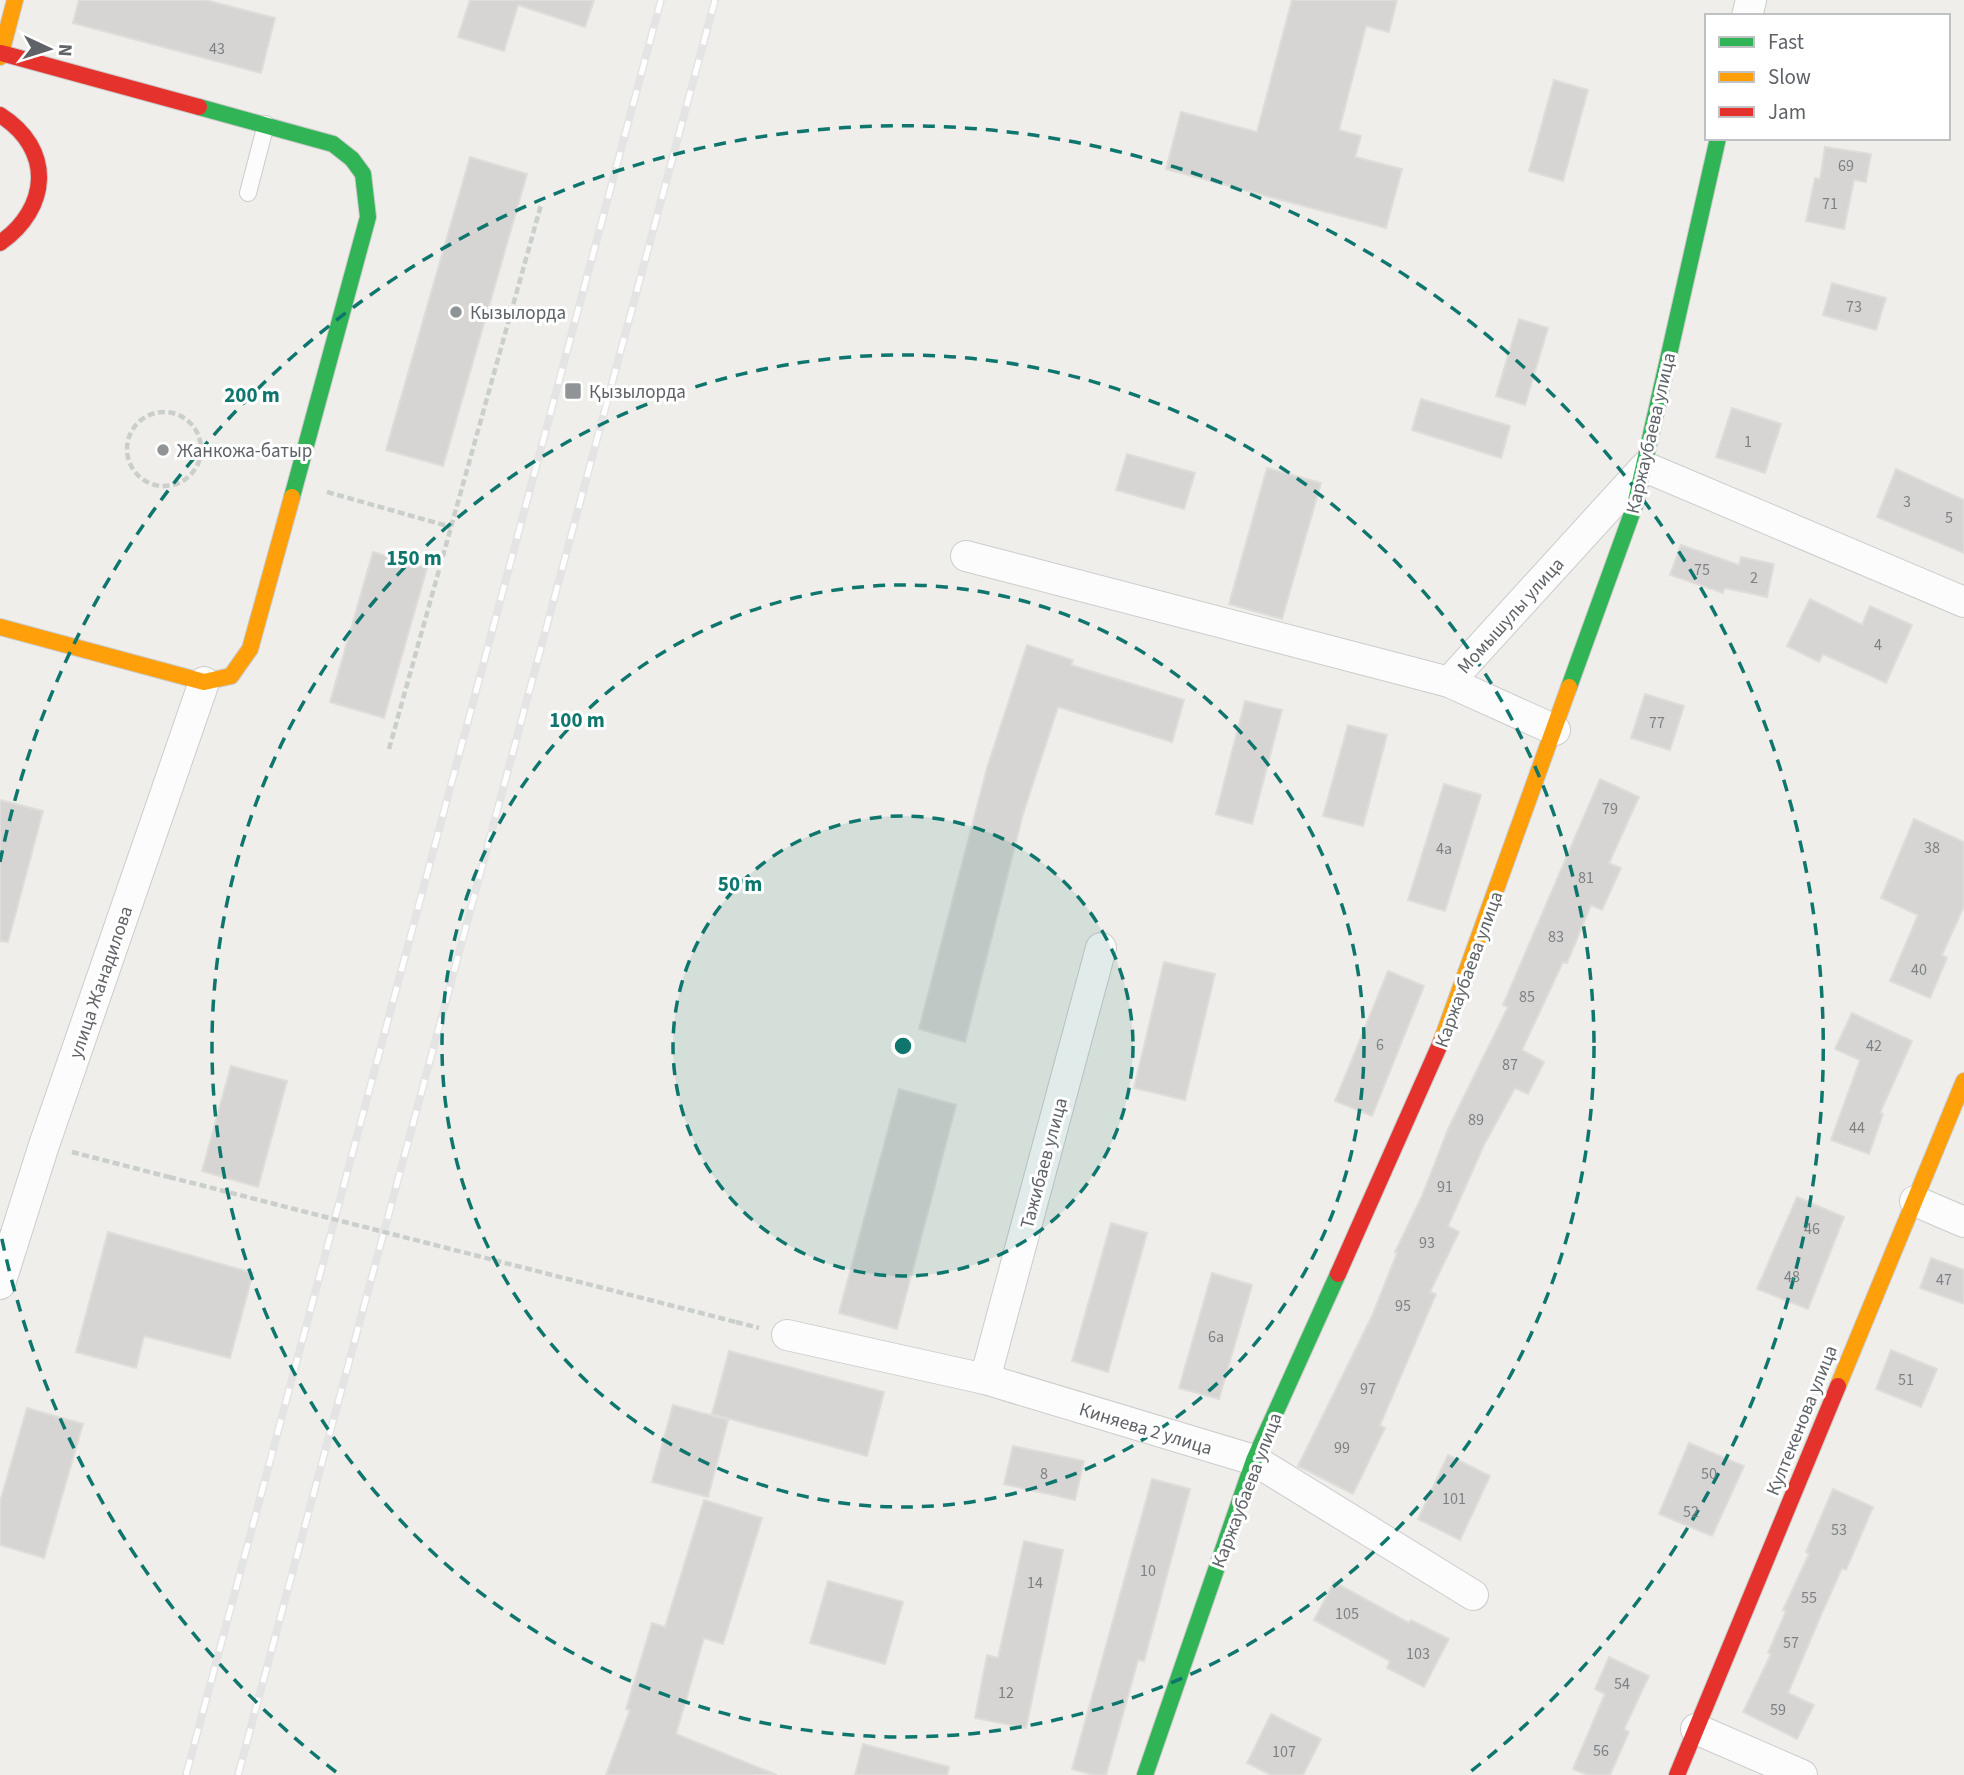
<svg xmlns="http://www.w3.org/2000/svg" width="1964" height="1775" font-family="'Source Sans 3',sans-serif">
  <rect width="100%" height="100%" fill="#efeeea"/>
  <g fill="#d6d5d3" stroke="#deddd9" stroke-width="2">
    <polygon points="79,0 205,0 275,18 261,73 73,23"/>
    <polygon points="470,0 594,0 585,27 518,5 504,51 458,37"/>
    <polygon points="1292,0 1397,0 1389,32 1366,26 1339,130 1361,136 1355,157 1402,169 1386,228 1166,169 1181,112 1257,132"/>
    <polygon points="1554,80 1588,90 1563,181 1529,171"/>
    <polygon points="1825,147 1871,154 1866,182 1854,180 1844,229 1806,221 1815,178 1820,179"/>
    <polygon points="470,157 527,174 443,466 386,450"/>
    <polygon points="1832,283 1886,298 1876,330 1823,315"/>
    <polygon points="1519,319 1548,328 1525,405 1496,396"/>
    <polygon points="1421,399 1510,426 1501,458 1412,430"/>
    <polygon points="1732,408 1781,424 1765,473 1716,457"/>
    <polygon points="1127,454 1195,473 1184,509 1116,490"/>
    <polygon points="1267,468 1321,483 1282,619 1229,604"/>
    <polygon points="1896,469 1964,500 1964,553 1877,517"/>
    <polygon points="1681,545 1739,565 1741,557 1774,564 1767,597 1725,588 1723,593 1670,575"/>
    <polygon points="373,552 427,568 384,718 330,702"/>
    <polygon points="1810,599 1862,625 1870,606 1912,625 1886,683 1823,654 1819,662 1787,646"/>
    <polygon points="1027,645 1073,660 1071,665 1184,700 1172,742 1058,707 1023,814 965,1042 919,1029 987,768"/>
    <polygon points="1645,694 1684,706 1670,750 1631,738"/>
    <polygon points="1245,701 1282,710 1252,824 1216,814"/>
    <polygon points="1348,725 1387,735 1363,826 1323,816"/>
    <polygon points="1600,779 1639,797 1609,863 1621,868 1602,910 1591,905 1567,963 1563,962 1522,1050 1544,1062 1528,1094 1515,1088 1484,1145 1448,1226 1459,1232 1430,1292 1436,1294 1380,1425 1385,1428 1353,1494 1298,1466 1372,1316 1397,1253 1395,1252 1422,1196 1449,1127 1508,1007 1503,1005"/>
    <polygon points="1444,784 1481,795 1445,911 1408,900"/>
    <polygon points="0,800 43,811 8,942 0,941"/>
    <polygon points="1914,819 1964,842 1964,906 1942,955 1947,958 1930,998 1890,981 1918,915 1881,898"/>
    <polygon points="1164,962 1215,974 1185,1100 1134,1088"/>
    <polygon points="1388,971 1424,986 1372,1116 1335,1101"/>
    <polygon points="1852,1013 1912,1041 1880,1113 1883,1114 1869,1154 1831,1140 1860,1060 1835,1049"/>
    <polygon points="231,1066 287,1081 258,1187 202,1171"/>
    <polygon points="899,1089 956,1105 897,1329 839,1313"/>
    <polygon points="1797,1197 1844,1217 1808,1309 1757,1289"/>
    <polygon points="1111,1223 1147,1233 1108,1372 1072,1361"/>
    <polygon points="108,1232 253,1273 230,1358 144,1336 136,1368 76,1352"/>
    <polygon points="1931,1258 1964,1270 1964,1304 1920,1288"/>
    <polygon points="1212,1273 1252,1285 1219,1399 1179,1388"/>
    <polygon points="1891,1350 1937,1369 1921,1407 1876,1389"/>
    <polygon points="729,1351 884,1392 867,1456 712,1414"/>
    <polygon points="673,1405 728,1420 708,1497 652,1482"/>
    <polygon points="27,1408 83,1424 44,1558 0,1545 0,1502"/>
    <polygon points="1689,1443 1744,1466 1712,1536 1659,1514"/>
    <polygon points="1013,1446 1084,1461 1075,1500 1004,1484"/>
    <polygon points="1448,1455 1490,1476 1460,1540 1418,1519"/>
    <polygon points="1152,1479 1190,1489 1144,1661 1138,1660 1106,1775 1093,1775 1072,1769"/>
    <polygon points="1833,1489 1873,1507 1846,1570 1842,1568 1821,1615 1788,1693 1814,1705 1797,1739 1743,1712 1771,1654 1768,1653 1786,1611 1783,1610 1809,1554 1806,1552"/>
    <polygon points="704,1500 762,1518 723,1644 704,1638 676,1734 777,1775 606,1775 630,1710 626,1709 652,1623 665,1627"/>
    <polygon points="1024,1541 1063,1550 1026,1728 975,1718 987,1655 998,1658"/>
    <polygon points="828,1581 903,1602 885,1664 810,1643"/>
    <polygon points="1334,1582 1409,1623 1411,1620 1449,1639 1424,1687 1387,1668 1390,1661 1314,1620"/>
    <polygon points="1609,1657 1649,1676 1624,1729 1629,1732 1610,1775 1588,1775 1573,1769 1605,1694 1595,1689"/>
    <polygon points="1271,1714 1321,1739 1303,1775 1271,1775 1247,1763"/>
    <polygon points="863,1744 949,1767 947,1775 855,1775"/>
  </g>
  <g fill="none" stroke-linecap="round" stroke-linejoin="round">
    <defs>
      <polyline id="lane" points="248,193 266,124"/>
      <g id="street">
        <polyline points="1747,16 1751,0"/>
        <polyline points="966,556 1449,682 1645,467 1964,602"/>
        <polyline points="1449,682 1555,730"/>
        <polyline points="1915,1201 1964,1222"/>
        <polyline points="0,1284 44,1145 204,682"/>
        <polyline points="787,1335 985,1379 1254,1460 1473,1595"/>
        <polyline points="985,1379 1101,948"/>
        <polyline points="1696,1729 1802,1775"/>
      </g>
      <g id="fast">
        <polyline points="199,107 333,144 352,159 363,174 368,217 292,497"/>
        <polyline points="1569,687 1635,505 1718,138"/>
        <polyline points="1145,1775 1254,1460 1338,1274"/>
      </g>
      <g id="slow">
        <polyline points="0,57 15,0"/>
        <polyline points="0,627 204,682 231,676 250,649 292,497"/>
        <polyline points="1441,1042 1569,687"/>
        <polyline points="1838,1386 1964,1081"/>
      </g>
      <g id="jam">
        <polyline points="1,53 199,107"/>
        <path d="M0 115C54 149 50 208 0 243"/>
        <polyline points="1338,1274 1441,1042"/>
        <polyline points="1677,1775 1838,1386"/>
      </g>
    </defs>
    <use href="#lane" stroke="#cbcccc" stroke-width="18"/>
    <use href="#street" stroke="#cbcccc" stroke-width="32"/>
    <use href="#fast" stroke="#cacacb" stroke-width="18"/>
    <use href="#slow" stroke="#cacacb" stroke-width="18"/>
    <use href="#jam" stroke="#cacacb" stroke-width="18"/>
    <g stroke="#cacfcc" stroke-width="4.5" stroke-dasharray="7 3.5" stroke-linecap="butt">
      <circle cx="164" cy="449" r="37"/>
      <polyline points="327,492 451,527"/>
      <polyline points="389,749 541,205"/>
      <polyline points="72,1152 169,1177"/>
      <polyline points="736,1322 759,1328"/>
    </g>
    <use href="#lane" stroke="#fdfcfc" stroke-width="16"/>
    <use href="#street" stroke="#fdfcfc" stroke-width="30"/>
    <use href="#fast" stroke="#30b455" stroke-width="16"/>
    <use href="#slow" stroke="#ff9f0a" stroke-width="16"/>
    <use href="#jam" stroke="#e5322d" stroke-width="16"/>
    <defs>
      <g id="rail">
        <polyline points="186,1775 661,0"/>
        <polyline points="238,1775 715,0"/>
      </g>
    </defs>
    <use href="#rail" stroke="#e4e4e4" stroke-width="8"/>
    <use href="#rail" stroke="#fff" stroke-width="5" stroke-dasharray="16" stroke-linecap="butt"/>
    <polyline stroke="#cacfcc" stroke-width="4.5" stroke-dasharray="7 3.5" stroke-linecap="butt" points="169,1177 736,1322"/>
  </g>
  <circle cx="903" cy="1046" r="230" fill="#0f766e" fill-opacity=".12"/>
  <g fill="none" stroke="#0f766e" stroke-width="3.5" stroke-dasharray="12 9">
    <circle cx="903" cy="1046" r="230"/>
    <circle cx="903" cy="1046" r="461"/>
    <circle cx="903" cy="1046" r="691"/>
    <path d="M336 1772A921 921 0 0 1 0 1230M0 862A921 921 0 1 1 1470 1772"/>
  </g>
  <g fill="#919496" stroke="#fff" stroke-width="2.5">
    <circle cx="456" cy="312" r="7"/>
    <rect x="564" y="382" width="18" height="18" rx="3.5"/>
    <circle cx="163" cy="450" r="7"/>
  </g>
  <g text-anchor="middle" stroke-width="6" stroke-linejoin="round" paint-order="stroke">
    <g font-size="16" fill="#7e8184">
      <text x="217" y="54">43</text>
      <text x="1846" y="171">69</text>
      <text x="1830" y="209">71</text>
      <text x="1854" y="312">73</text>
      <text x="1748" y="447">1</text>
      <text x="1907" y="507">3</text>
      <text x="1949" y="523">5</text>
      <text x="1702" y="575">75</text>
      <text x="1754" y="583">2</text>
      <text x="1878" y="650">4</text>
      <text x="1657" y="728">77</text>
      <text x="1610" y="814">79</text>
      <text x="1932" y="853">38</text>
      <text x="1444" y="854">4а</text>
      <text x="1586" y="883">81</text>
      <text x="1556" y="942">83</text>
      <text x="1919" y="975">40</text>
      <text x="1527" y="1002">85</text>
      <text x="1380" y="1050">6</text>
      <text x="1874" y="1051">42</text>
      <text x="1510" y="1070">87</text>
      <text x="1476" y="1125">89</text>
      <text x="1857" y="1133">44</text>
      <text x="1445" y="1192">91</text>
      <text x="1812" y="1234">46</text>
      <text x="1427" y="1248">93</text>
      <text x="1792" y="1282">48</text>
      <text x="1944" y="1285">47</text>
      <text x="1403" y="1311">95</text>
      <text x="1216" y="1342">6а</text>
      <text x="1906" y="1385">51</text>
      <text x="1368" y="1394">97</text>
      <text x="1342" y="1453">99</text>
      <text x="1044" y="1479">8</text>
      <text x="1709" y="1479">50</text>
      <text x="1454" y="1504">101</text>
      <text x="1691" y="1517">52</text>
      <text x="1839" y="1535">53</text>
      <text x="1148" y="1576">10</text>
      <text x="1035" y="1588">14</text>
      <text x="1809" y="1603">55</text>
      <text x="1347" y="1619">105</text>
      <text x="1791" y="1648">57</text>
      <text x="1418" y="1659">103</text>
      <text x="1622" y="1689">54</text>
      <text x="1006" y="1698">12</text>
      <text x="1778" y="1715">59</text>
      <text x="1601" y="1756">56</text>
      <text x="1284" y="1757">107</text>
    </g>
    <g font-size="19" fill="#5f6368" stroke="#fff" text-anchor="start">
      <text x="470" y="319">Кызылорда</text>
      <text x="589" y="398">Қызылорда</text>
      <text x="177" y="457">Жанкожа-батыр</text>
    </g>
    <g font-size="19" fill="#5f6368" stroke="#fff">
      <text transform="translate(1650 433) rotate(-77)" y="7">Каржаубаева улица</text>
      <text transform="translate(1510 615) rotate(-48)" y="7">Момышулы улица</text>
      <text transform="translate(1468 969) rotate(-70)" y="7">Каржаубаева улица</text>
      <text transform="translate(100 982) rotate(-71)" y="7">улица Жанадилова</text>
      <text transform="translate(1043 1163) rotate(-75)" y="7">Тажибаев улица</text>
      <text transform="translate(1801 1420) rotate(-68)" y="7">Култекенова улица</text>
      <text transform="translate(1146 1428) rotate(17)" y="7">Киняева 2 улица</text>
      <text transform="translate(1246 1490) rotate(-69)" y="7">Каржаубаева улица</text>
    </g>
  </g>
  <circle cx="903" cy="1046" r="10" fill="#0f766e" stroke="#fff" stroke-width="3.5"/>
  <g font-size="21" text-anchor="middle" font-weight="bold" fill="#0f766e" stroke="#fff" stroke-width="6" stroke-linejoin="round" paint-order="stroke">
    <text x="252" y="402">200 m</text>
    <text x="414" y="565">150 m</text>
    <text x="577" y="727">100 m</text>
    <text x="740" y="891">50 m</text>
  </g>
  <rect x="1705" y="14" width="245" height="126" fill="#ffffff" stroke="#bfc1c3" stroke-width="2"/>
  <rect x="1719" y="37" width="35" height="10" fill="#30b455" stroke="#bfc1c3" stroke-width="2"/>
  <text x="1768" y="49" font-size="21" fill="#5f6368">Fast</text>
  <rect x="1719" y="72" width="35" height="10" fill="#ff9f0a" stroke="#bfc1c3" stroke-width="2"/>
  <text x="1768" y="84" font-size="21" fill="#5f6368">Slow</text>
  <rect x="1719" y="107" width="35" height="10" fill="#e5322d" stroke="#bfc1c3" stroke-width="2"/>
  <text x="1768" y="119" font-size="21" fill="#5f6368">Jam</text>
  <g transform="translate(49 49) rotate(94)" stroke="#ffffff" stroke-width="5" paint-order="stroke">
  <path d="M0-5L12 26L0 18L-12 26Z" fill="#5f6368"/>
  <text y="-10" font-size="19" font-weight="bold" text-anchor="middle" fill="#5f6368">N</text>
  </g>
</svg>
